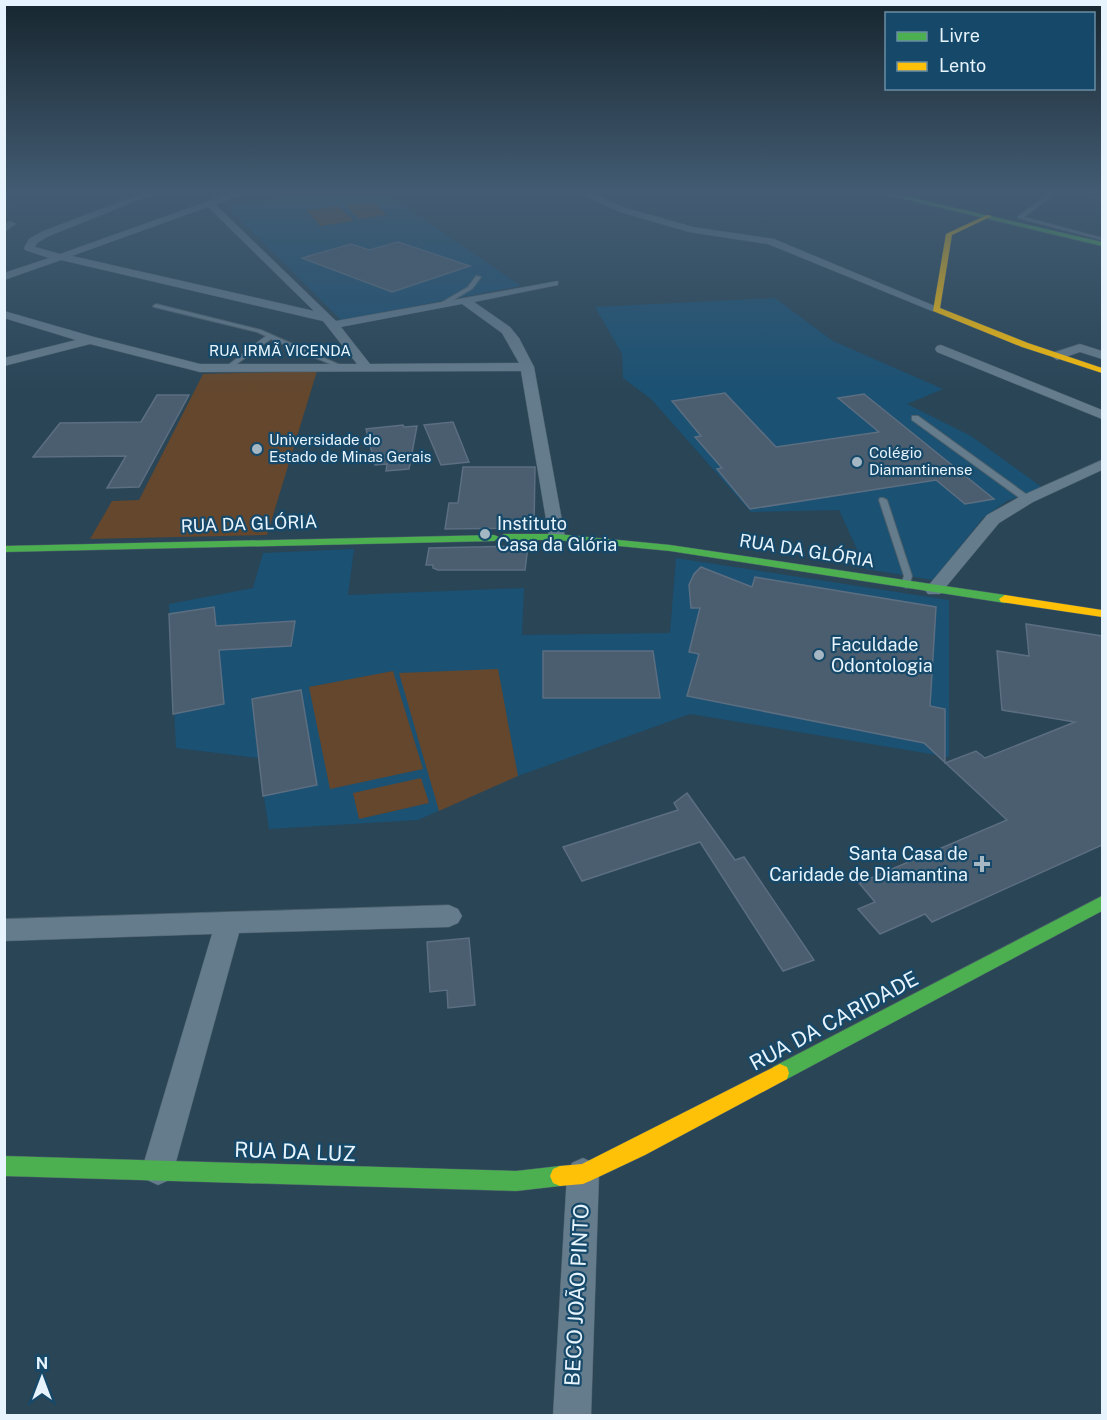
<svg xmlns="http://www.w3.org/2000/svg" width="1107" height="1420" font-family="'Public Sans',sans-serif">
  <rect width="100%" height="100%" fill="#294556"/>
  <g fill="#1b5173">
    <polygon points="318,193 386,193 521,286 341,320 226,206"/>
    <polygon points="775,298 833,341 943,389 907,404 971,436 1043,488 1007,501 983,518 933,580 866,569 839,510 751,512 651,399 623,378 622,354 595,307"/>
    <polygon points="354,549 348,595 524,588 522,635 670,633 676,558 949,600 949,757 690,714 518,776 418,820 269,829 258,758 176,748 169,604 253,588 263,553"/>
  </g>
  <g fill="#64472c">
    <polygon points="374,202 387,215 358,219 345,205"/>
    <polygon points="339,206 354,221 320,226 306,210"/>
    <polygon points="317,371 267,535 90,539 112,501 139,500 203,374"/>
    <polygon points="498,669 518,776 439,811 399,673"/>
    <polygon points="393,671 423,769 330,789 309,687"/>
    <polygon points="421,778 429,803 359,819 353,793"/>
  </g>
  <g fill="none" stroke-linecap="round" stroke-linejoin="round">
    <polygon fill="#2e1f4a" fill-rule="evenodd" points="49,193 57,193 4,203 4,201"/>
  </g>
  <g fill="#4b5e6f" stroke="#5c6e81" stroke-width="1.5">
    <polygon points="398,242 470,266 392,292 302,258 351,244 369,250"/>
    <polygon points="725,393 776,447 879,432 838,398 864,394 994,499 965,504 936,480 750,509 717,469 722,468 695,437 701,436 672,401"/>
    <polygon points="157,395 189,395 139,487 107,488 126,456 33,457 60,423 141,422"/>
    <polygon points="453,422 469,462 441,465 424,425"/>
    <polygon points="403,425 404,427 417,426 409,469 386,471 387,464 375,465 366,429"/>
    <polygon points="463,467 535,467 534,528 445,529 449,503 458,503"/>
    <polygon points="528,546 525,570 438,570 433,568 433,565 426,565 429,548"/>
    <polygon points="701,567 752,587 755,577 936,607 930,706 945,709 945,763 976,751 985,758 1075,722 1002,710 997,651 1029,656 1026,624 1102,636 1102,845 932,922 925,914 880,934 858,909 875,902 859,883 1007,820 924,743 687,696 699,654 689,652 700,608 691,608 689,585 694,574"/>
    <polygon points="214,607 216,626 295,621 291,646 219,650 224,704 173,714 169,614"/>
    <polygon points="543,651 653,651 660,698 543,698"/>
    <polygon points="301,690 317,785 263,796 252,699"/>
    <polygon points="687,793 735,860 744,857 814,960 783,971 700,842 582,881 563,847 678,810 674,803"/>
    <polygon points="469,938 475,1005 448,1008 447,990 430,992 427,942"/>
  </g>
  <g fill="none" stroke-linecap="round" stroke-linejoin="round">
    <defs>
      <g id="lane">
        <polygon points="1051,193 1056,193 1024,217 1102,238 1102,240 1018,218 1018,216"/>
        <polygon points="1083,193 1090,193 1102,197 1102,199"/>
        <polygon points="476,276 481,277 472,289 443,306 439,306 439,304 468,287"/>
        <polygon points="156,304 261,330 347,368 342,369 271,339 227,371 223,371 223,369 266,336 257,332 154,307 153,306"/>
        <polygon points="912,416 918,416 1030,497 1030,501 1024,501 912,420"/>
        <polygon points="880,498 883,498 887,500 912,576 909,587 906,588 901,585 904,576 879,500"/>
      </g>
      <g id="street">
        <path d="M143 193H156L49 236 37 243 35 247 60 254 231 193H244L216 205 336 321 558 281V285L474 302 510 327 519 338 534 367 565 537 563 541H551L549 537 521 371 200 372 90 344 4 366V358L76 340 4 318V311L94 337 200 364H357L323 321 61 260 4 280V273L49 258 25 250 24 248 29 239 41 232ZM208 207 314 311 72 256ZM462 304 502 333 519 363 370 364 341 327Z"/>
        <polygon points="579,193 591,193 626,208 693,227 774,239 942,309 940,311 932,311 768,244 689,232 620,212"/>
        <polygon points="11,221 16,224 4,232 4,224"/>
        <polygon points="1080,344 1102,351 1102,359 1080,352 1057,360 1051,356 1052,353"/>
        <polygon points="941,345 1102,410 1102,419 937,352 935,349 937,346"/>
        <polygon points="1102,460 1102,470 1033,502 999,523 940,594 928,594 925,590 928,586 987,515 1021,496"/>
        <polygon points="449,905 458,909 462,916 458,923 449,927 239,933 174,1169 169,1180 158,1185 147,1180 142,1169 212,934 4,941 4,919"/>
        <polygon points="583,1158 594,1163 599,1174 591,1416 553,1416 567,1174 572,1163"/>
      </g>
      <g id="fast">
        <polygon points="879,193 890,193 1102,242 1102,246"/>
        <polygon points="504,534 557,534 670,545 1005,595 1011,599 1005,603 670,551 557,540 504,540 499,538 494,541 4,552 4,546 494,535 499,537"/>
        <polygon points="1102,896 1102,911 787,1079 780,1082 773,1079 771,1073 773,1067"/>
        <polygon points="4,1156 516,1171 560,1166 567,1169 570,1176 567,1183 560,1186 516,1191 4,1176"/>
      </g>
      <g id="slow">
        <polygon points="987,215 992,216 952,235 940,308 1028,343 1102,368 1102,373 1022,347 933,311 946,234"/>
        <polygon points="1005,595 1102,610 1102,617 1001,602 999,599"/>
        <polygon points="780,1064 787,1067 789,1073 787,1079 645,1155 590,1181 583,1184 560,1186 553,1183 550,1176 553,1169 560,1166 582,1164"/>
      </g>
    </defs>
    <use href="#lane" stroke="#4d606b" stroke-width="2"/>
    <use href="#street" stroke="#4d606b" stroke-width="1"/>
    <use href="#fast" stroke="#4d606b" stroke-width="1"/>
    <use href="#slow" stroke="#4d606b" stroke-width="1"/>
    <use href="#lane" fill="#657c8d" fill-rule="evenodd"/>
    <use href="#street" fill="#657c8d" fill-rule="evenodd"/>
    <use href="#fast" fill="#4caf50" fill-rule="evenodd"/>
    <use href="#slow" fill="#ffc107" fill-rule="evenodd"/>
  </g>
  <linearGradient id="sky" x2="0" y2="1"><stop stop-color="#17262f"/><stop offset="0.49" stop-color="#435c73"/><stop offset="1" stop-color="#435c73" stop-opacity="0"/></linearGradient>
  <rect width="1107" height="392" fill="url(#sky)"/>
  <g fill="#a4b7c3" stroke="#164969" stroke-width="2">
    <circle cx="257" cy="449" r="6"/>
    <circle cx="857" cy="462" r="6"/>
    <circle cx="485" cy="534" r="6"/>
    <circle cx="819" cy="655" r="6"/>
    <path d="M979 855h6v6h6v6h-6v6h-6v-6h-6v-6h6z"/>
  </g>
  <g text-anchor="middle" stroke-width="4.5" stroke-linejoin="round" paint-order="stroke">
    <g font-size="15" fill="#e7f4fd" stroke="#164969">
      <text x="280" y="356">RUA IRMÃ VICENDA</text>
    </g>
    <g font-size="15" fill="#e7f4fd" stroke="#164969" text-anchor="start">
      <text x="269" y="445">Universidade do<tspan x="269" dy="17">Estado de Minas Gerais</tspan></text>
      <text x="869" y="458">Colégio<tspan x="869" dy="17">Diamantinense</tspan></text>
    </g>
    <g font-size="18" fill="#e7f4fd" stroke="#164969">
      <text transform="translate(249 524) rotate(-2)" y="6">RUA DA GLÓRIA</text>
      <text transform="translate(807 551) rotate(9)" y="6">RUA DA GLÓRIA</text>
    </g>
    <g font-size="18" fill="#e7f4fd" stroke="#164969" text-anchor="start">
      <text x="497" y="530">Instituto<tspan x="497" dy="21">Casa da Glória</tspan></text>
      <text x="831" y="651">Faculdade<tspan x="831" dy="21">Odontologia</tspan></text>
      <text x="968" y="860" text-anchor="end">Santa Casa de<tspan x="968" dy="21">Caridade de Diamantina</tspan></text>
    </g>
    <g font-size="21" fill="#e7f4fd" stroke="#164969">
      <text transform="translate(834 1021) rotate(-28)" y="7">RUA DA CARIDADE</text>
      <text transform="translate(295 1152) rotate(2)" y="7">RUA DA LUZ</text>
      <text transform="translate(577 1295) rotate(-87)" y="7">BECO JOÃO PINTO</text>
    </g>
  </g>
  <rect width="1107" height="1420" fill="none" stroke="#e7f4fd" stroke-width="12"/>
  <rect x="885" y="12" width="210" height="78" fill="#164969" stroke="#6a8da4" stroke-width="1.5"/>
  <rect x="897" y="32" width="30" height="9" fill="#4caf50" stroke="#6a8da4" stroke-width="1.5"/>
  <text x="939" y="42" font-size="18" fill="#e7f4fd">Livre</text>
  <rect x="897" y="62" width="30" height="9" fill="#ffc107" stroke="#6a8da4" stroke-width="1.5"/>
  <text x="939" y="72" font-size="18" fill="#e7f4fd">Lento</text>
  <g transform="translate(42 1378)" stroke="#164969" stroke-width="4.5" paint-order="stroke">
  <path d="M0-4.5L10 22L0 15L-10 22Z" fill="#e7f4fd"/>
  <text y="-9" font-size="16" font-weight="bold" text-anchor="middle" fill="#e7f4fd">N</text>
  </g>
</svg>
